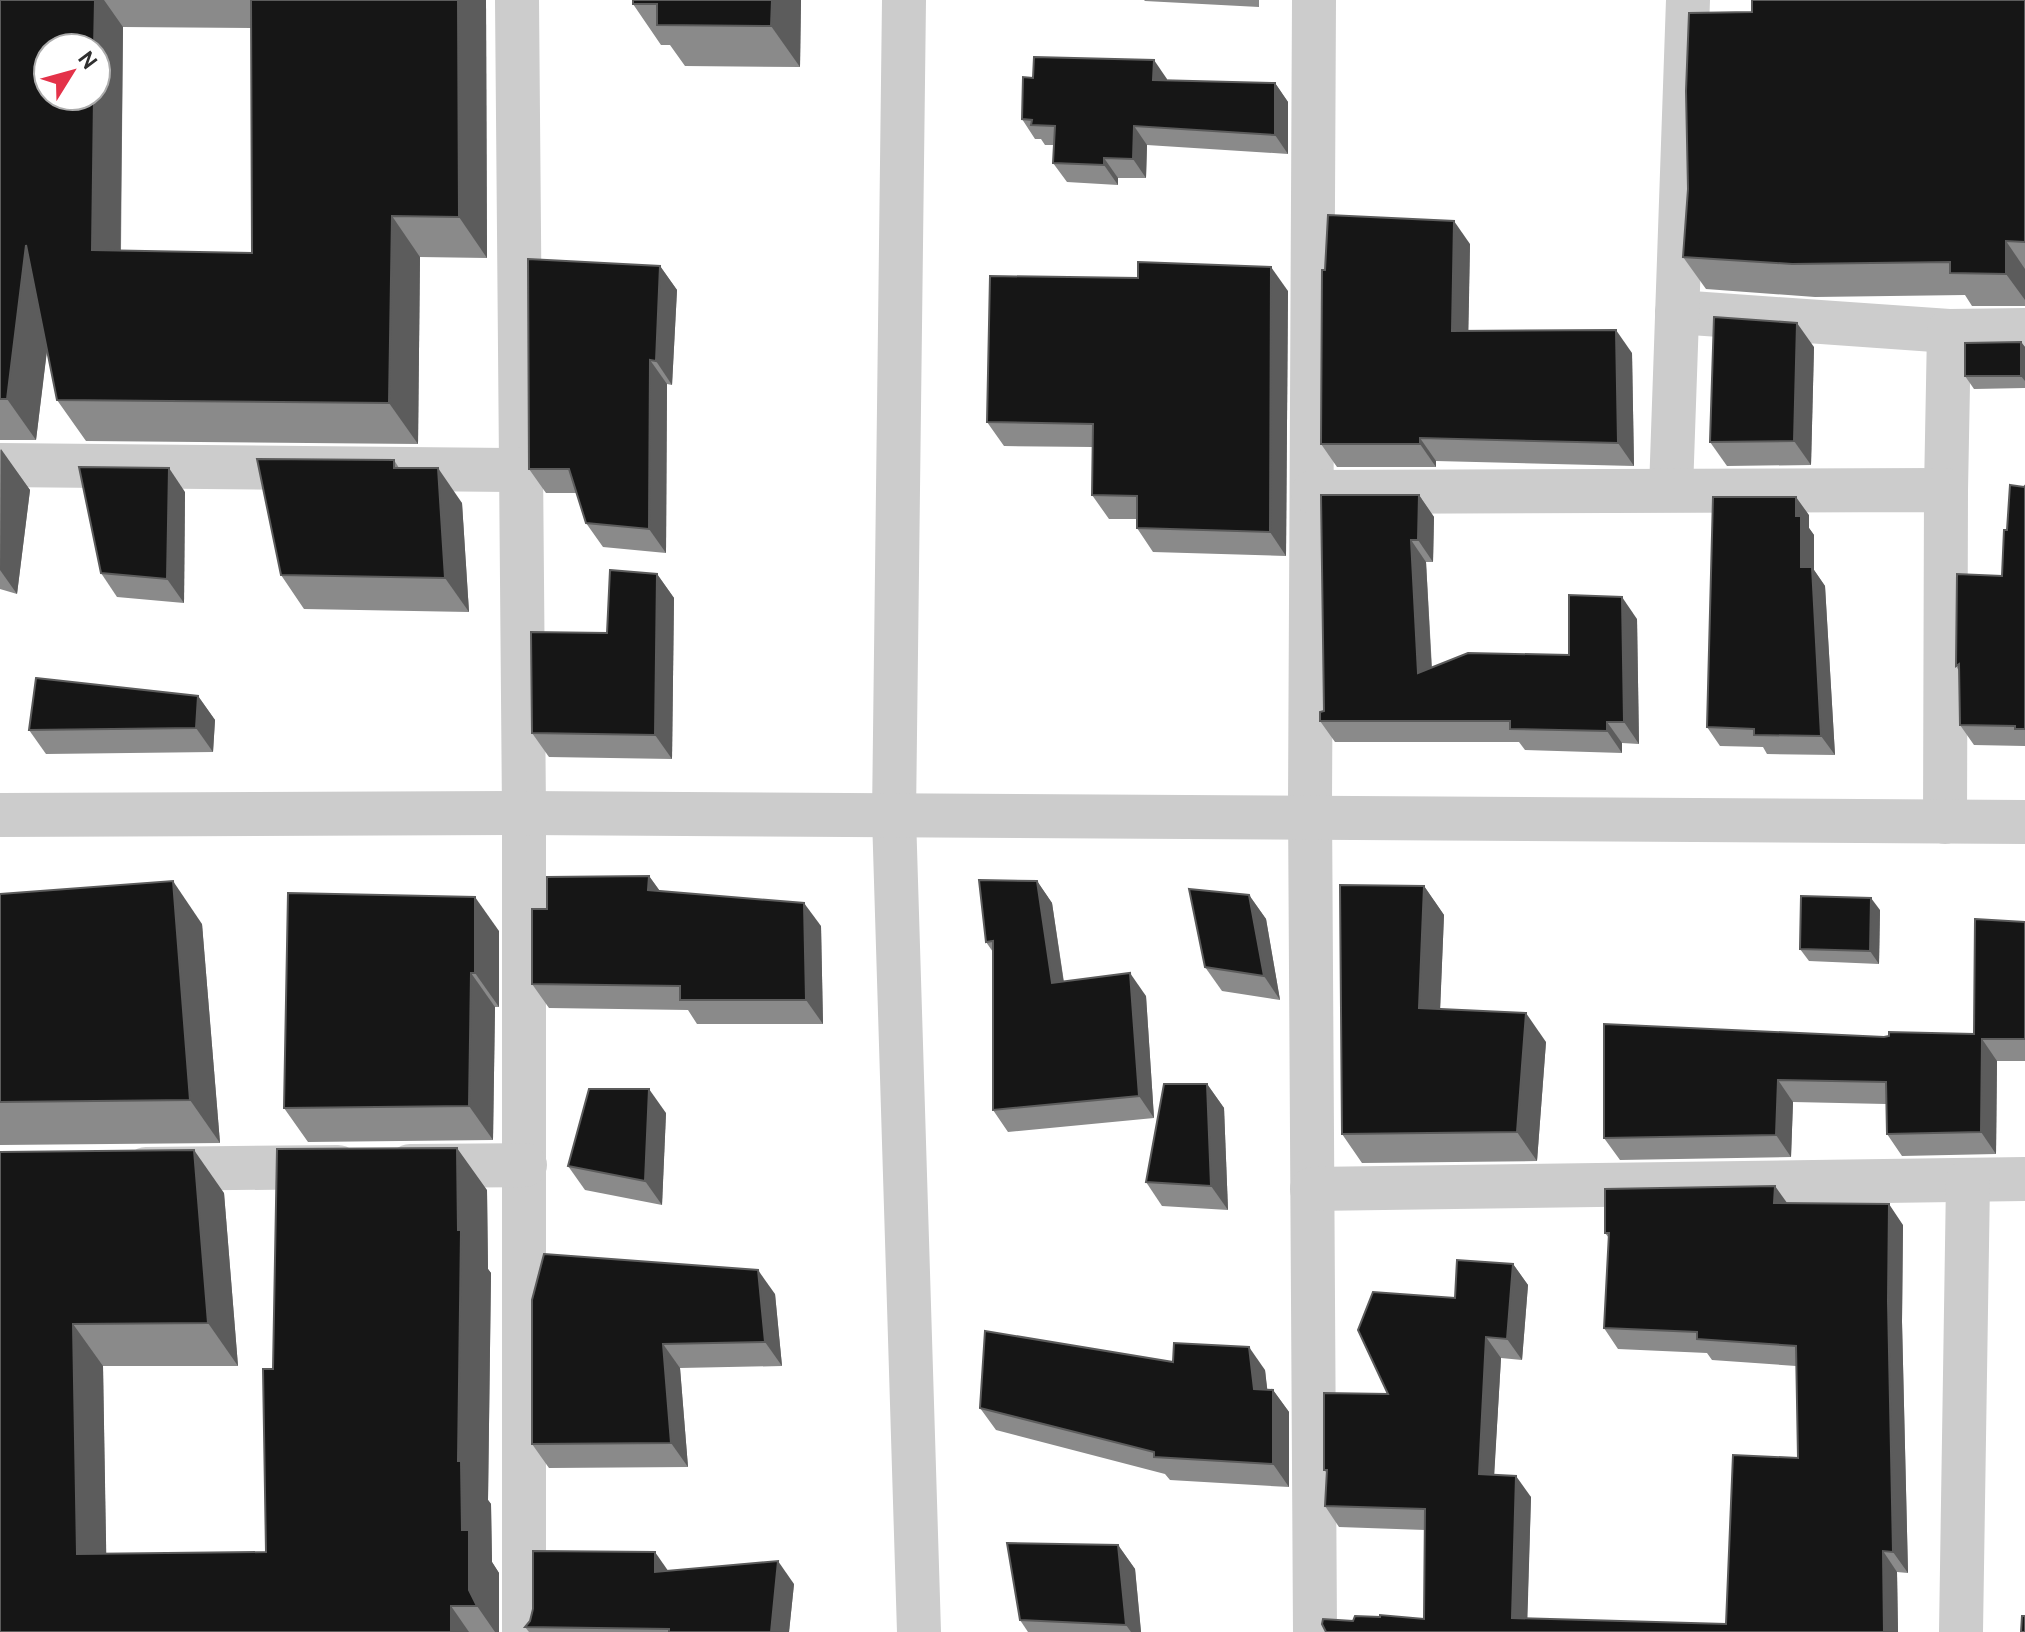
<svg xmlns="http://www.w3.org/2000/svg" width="2025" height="1632" font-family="Cabin,sans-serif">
  <rect width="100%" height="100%" fill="#fff"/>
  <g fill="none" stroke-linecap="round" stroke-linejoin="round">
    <g stroke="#ccc" stroke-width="44">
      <polyline points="517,0 524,813 524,1632"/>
      <polyline points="904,0 894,816 919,1632"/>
      <polyline points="1314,0 1310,804 1315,1632"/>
      <polyline points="1677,312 1949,331"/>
      <polyline points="0,465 521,470"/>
      <polyline points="1671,490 1688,0"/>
      <polyline points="1946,490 1949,331 2025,330"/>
      <polyline points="1313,492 1946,490 1945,822"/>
      <polyline points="0,815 524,813 2025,822"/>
      <polyline points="410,1166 525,1165"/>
      <polyline points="146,1169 338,1167"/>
      <polyline points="1312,1189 2025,1179"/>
      <polyline points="1961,1632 1968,1181"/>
    </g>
  </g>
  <g fill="#8a8a8a" fill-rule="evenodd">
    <path d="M0 0H486L487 258 420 257 418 444 86 441 57 400 47 349 36 440H0ZM123 27 251 28 252 253 121 251Z"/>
    <polygon points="633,0 801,0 800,67 685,66 670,45 661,45 633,4"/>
    <polygon points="1144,0 1259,0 1259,7 1145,1"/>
    <polygon points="2025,0 2025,306 1972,306 1965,295 1815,297 1706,289 1683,257 1752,12"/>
    <polygon points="1167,79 1167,80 1275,83 1288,102 1288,154 1147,145 1146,178 1118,178 1118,185 1067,182 1053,163 1054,145 1045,145 1041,139 1035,139 1022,119"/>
    <polygon points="1470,244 1468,331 1632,353 1634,466 1436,461 1436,467 1337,467 1321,444 1325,270"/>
    <polygon points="660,266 677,290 672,385 667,384 666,553 603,547 586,523 577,493 546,493 529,469"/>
    <polygon points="1288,291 1286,556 1153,552 1137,528 1137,519 1109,519 1092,495 1093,447 1004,446 987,422"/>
    <polygon points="2021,342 2025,347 2025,388 1974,389 1965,376"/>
    <polygon points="1814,347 1811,465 1727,466 1710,442"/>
    <polygon points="0,449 30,490 17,594 0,589"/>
    <polygon points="394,460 399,468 462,503 469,612 304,609 281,575"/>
    <polygon points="2025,486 2025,746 1974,745 1960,725 1959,671 1956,666 2002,576 2007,530"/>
    <polygon points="185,492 184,603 117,597 101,573"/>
    <polygon points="1419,495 1434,517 1433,562 1426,562 1432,668 1569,655 1637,619 1639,744 1622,743 1622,753 1525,750 1519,742 1335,742 1320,721"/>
    <polygon points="1809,515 1809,528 1814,535 1814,570 1825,586 1835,755 1767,754 1763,747 1720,746 1707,727"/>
    <polygon points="657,574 674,598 672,759 549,757 532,733 607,633"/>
    <polygon points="198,696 215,720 213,752 46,754 29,730"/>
    <polygon points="649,876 660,891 821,926 823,1024 697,1024 688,1010 549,1008 532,984 547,909"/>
    <polygon points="1037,881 1052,903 1064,982 1146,996 1154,1118 1008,1132 993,1110 993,952 986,942"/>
    <polygon points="1424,886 1444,915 1440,1009 1546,1042 1537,1161 1362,1163 1342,1134"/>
    <polygon points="0,894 202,924 220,1143 0,1145"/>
    <polygon points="1249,895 1266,919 1280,1000 1222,991 1205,967"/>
    <polygon points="1880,910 1879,964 1809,961 1800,949"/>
    <polygon points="2025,922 2025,1061 1997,1061 1996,1154 1902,1156 1887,1134 1886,1104 1793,1102 1791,1157 1620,1160 1604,1138 1884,1037 1974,1034"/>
    <polygon points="499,931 499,1007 495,1007 493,1140 308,1142 284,1108"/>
    <polygon points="1207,1084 1224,1108 1228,1210 1162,1206 1146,1182"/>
    <polygon points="666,1113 662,1205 585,1190 568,1166"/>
    <polygon points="0,1152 224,1193 238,1366 103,1366 106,1554 266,1552 273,1369 487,1190 488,1269 491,1273 488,1500 491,1504 492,1562 499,1573 499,1632 0,1632"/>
    <polygon points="1786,1203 1903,1225 1902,1322 1908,1573 1897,1572 1898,1632 1326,1632 1353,1621 1424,1619 1425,1530 1339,1527 1325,1506 1327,1473 1324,1470 1388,1394 1513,1264 1528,1285 1522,1360 1501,1358 1494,1475 1531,1497 1527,1619 1726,1624 1798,1458 1796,1366 1712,1360 1707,1353 1618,1349 1604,1328 1609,1238 1605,1233"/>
    <polygon points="775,1294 782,1366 680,1368 688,1467 549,1468 532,1444 532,1300"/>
    <polygon points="1173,1362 1265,1370 1267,1390 1273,1390 1289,1412 1289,1487 1170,1480 1165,1474 996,1430 980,1408"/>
    <polygon points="1118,1545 1135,1569 1141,1632 1028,1632 1020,1620"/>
    <polygon points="668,1570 794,1584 789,1632 529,1632 525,1627"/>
  </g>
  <g fill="#5c5c5c">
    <polygon points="95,0 104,0 123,27 120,291 92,250 94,96 96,96 96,48 94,48"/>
    <polygon points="458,0 486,0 487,258 459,217"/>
    <polygon points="772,0 801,0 800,67 771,26"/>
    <polygon points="1154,60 1167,79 1166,99 1153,80"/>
    <polygon points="1275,83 1288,102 1288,154 1275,135"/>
    <polygon points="1134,126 1147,145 1146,178 1133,159"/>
    <polygon points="1104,158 1118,178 1118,185 1104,165"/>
    <polygon points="392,216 420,257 418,444 389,403"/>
    <polygon points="1454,221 1470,244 1468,354 1452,331"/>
    <polygon points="2006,241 2025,269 2025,300 2006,274"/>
    <polygon points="26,245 55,286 36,440 7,399"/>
    <polygon points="660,266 677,290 672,385 656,361"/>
    <polygon points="1271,267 1288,291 1286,556 1270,532"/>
    <polygon points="1797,323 1814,347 1811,465 1794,441"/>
    <polygon points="1616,330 1632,353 1634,466 1618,443"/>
    <polygon points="2021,342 2025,347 2025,381 2021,376"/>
    <polygon points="650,360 667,384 666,553 649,529"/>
    <polygon points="1420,438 1436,461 1436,467 1420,444"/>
    <polygon points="1,449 30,490 17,594 0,570"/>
    <polygon points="169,468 185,492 184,603 167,579"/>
    <polygon points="438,468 462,503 469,612 445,578"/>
    <polygon points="1419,495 1434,517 1433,562 1418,540"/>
    <polygon points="1796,497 1809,515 1809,528 1814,535 1814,570 1825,586 1835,755 1821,736 1796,516"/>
    <polygon points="1411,540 1426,562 1433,695 1418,673"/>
    <polygon points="657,574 674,598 672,759 655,735"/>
    <polygon points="1622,597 1637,619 1639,744 1624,722"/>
    <polygon points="198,696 215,720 213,752 196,728"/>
    <polygon points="1607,722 1622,743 1622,753 1607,731"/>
    <polygon points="649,876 666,900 648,890"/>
    <polygon points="173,881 202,924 220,1143 190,1100"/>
    <polygon points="1037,881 1052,903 1067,1005 1052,983"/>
    <polygon points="1424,886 1444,915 1439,1037 1419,1008"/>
    <polygon points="1249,895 1266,919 1280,1000 1264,976"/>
    <polygon points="475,897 499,931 499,1007 475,973"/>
    <polygon points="1871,898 1880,910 1879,964 1870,951"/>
    <polygon points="804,903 821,926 823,1024 806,1000"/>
    <polygon points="471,973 495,1007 493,1140 469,1106"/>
    <polygon points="1130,973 1146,996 1154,1118 1139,1096"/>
    <polygon points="1526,1013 1546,1042 1537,1161 1517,1132"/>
    <polygon points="1982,1039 1997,1061 1996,1154 1981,1132"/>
    <polygon points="1778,1080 1793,1102 1791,1157 1776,1135"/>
    <polygon points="1207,1084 1224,1108 1228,1210 1211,1186"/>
    <polygon points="649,1089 666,1113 662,1205 645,1181"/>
    <polygon points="457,1148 487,1190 488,1269 491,1273 488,1500 491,1504 492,1562 499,1573 499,1632 495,1632 477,1606 469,1590 462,1530 458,1461"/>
    <polygon points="194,1150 224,1193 238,1366 208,1323"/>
    <polygon points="1775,1186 1790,1207 1774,1203"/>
    <polygon points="1889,1204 1903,1225 1902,1322 1908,1573 1893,1552 1888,1301"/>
    <polygon points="1513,1264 1528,1285 1522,1360 1507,1339"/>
    <polygon points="758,1270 775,1294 782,1366 765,1342"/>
    <polygon points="73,1324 103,1366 107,1597 77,1554"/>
    <polygon points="1486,1337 1501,1358 1493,1495 1479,1474"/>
    <polygon points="663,1344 680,1368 688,1467 671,1443"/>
    <polygon points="1249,1347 1265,1370 1270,1412 1254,1389"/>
    <polygon points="1273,1390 1289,1412 1289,1487 1273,1464"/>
    <polygon points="1516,1476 1531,1497 1527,1632 1512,1618"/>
    <polygon points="1118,1545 1135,1569 1141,1632 1131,1632 1126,1625"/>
    <polygon points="1883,1551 1897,1572 1898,1632 1884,1632"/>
    <polygon points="655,1552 671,1575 655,1572"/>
    <polygon points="778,1561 794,1584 789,1632 771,1632"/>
    <polygon points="451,1606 469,1632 451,1632"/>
  </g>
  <g fill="#161616" stroke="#5c5c5c" stroke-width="2">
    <polygon points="0,0 95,0 94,48 48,48 48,96 94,96 92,250 252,253 251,0 458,0 459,217 392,216 389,403 57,400 26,245 7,399 0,399"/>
    <polygon points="633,0 772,0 771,26 657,25 657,4 633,4"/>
    <polygon points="1752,0 2025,0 2025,242 2006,241 2006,274 1950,273 1950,262 1792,264 1683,257 1688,189 1686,91 1689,13 1752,12"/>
    <polygon points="1034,57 1154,60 1153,80 1275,83 1275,135 1134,126 1133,159 1104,158 1104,165 1053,163 1055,126 1031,125 1032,120 1022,119 1023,77 1033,78"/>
    <polygon points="1328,215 1454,221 1452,331 1616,330 1618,443 1420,438 1420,444 1321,444 1322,270 1325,270"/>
    <polygon points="528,259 660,266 656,361 650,360 649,529 586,523 569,469 529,469"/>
    <polygon points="1138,262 1271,267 1270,532 1137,528 1137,496 1092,495 1093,424 987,422 990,276 1138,278"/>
    <polygon points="1714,317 1797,323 1794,441 1710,442"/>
    <polygon points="2021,342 2021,376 1965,376 1965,343"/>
    <polygon points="257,459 394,460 394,468 438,468 445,578 281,575"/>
    <polygon points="79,467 169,468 167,579 101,573"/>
    <polygon points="2010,485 2024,487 2025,486 2025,729 2015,729 2015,726 1960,725 1959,664 1956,666 1957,574 2002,576 2004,530 2007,530"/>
    <polygon points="1321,495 1419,495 1418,540 1411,540 1418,673 1468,653 1569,655 1569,595 1622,597 1624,722 1607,722 1607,731 1510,729 1510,721 1320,721 1320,712 1324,711"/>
    <polygon points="1713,497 1796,497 1796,516 1801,516 1801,567 1812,567 1821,736 1754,735 1754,729 1707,727"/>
    <polygon points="610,570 657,574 655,735 532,733 531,632 607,633"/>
    <polygon points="36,678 198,696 196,728 29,730"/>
    <polygon points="649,876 648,890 804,903 806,1000 680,1000 680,986 532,984 532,909 547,909 547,877"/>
    <polygon points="979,880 1037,881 1052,983 1130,973 1139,1096 993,1110 993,941 986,942"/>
    <polygon points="173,881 190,1100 0,1102 0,894"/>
    <polygon points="1340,885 1424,886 1419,1008 1526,1013 1517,1132 1342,1134"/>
    <polygon points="1189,889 1249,895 1264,976 1205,967"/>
    <polygon points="288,893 475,897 475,973 471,973 469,1106 284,1108"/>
    <polygon points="1801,896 1871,898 1870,951 1800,949"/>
    <polygon points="1975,919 2025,922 2025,1039 1982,1039 1981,1132 1887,1134 1886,1082 1778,1080 1776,1135 1604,1138 1604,1024 1884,1037 1889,1036 1889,1032 1974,1034"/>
    <polygon points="1164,1084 1207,1084 1211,1186 1146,1182"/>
    <polygon points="589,1089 649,1089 645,1181 568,1166"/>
    <polygon points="457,1148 458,1230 461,1230 458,1461 461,1461 462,1530 469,1530 469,1590 477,1606 451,1606 451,1632 0,1632 0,1152 194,1150 208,1323 73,1324 77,1554 266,1552 263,1369 273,1369 277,1149"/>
    <polygon points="1775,1186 1774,1203 1889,1204 1888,1301 1893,1552 1883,1551 1884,1632 1326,1632 1322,1624 1323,1619 1353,1621 1355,1616 1380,1617 1380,1615 1424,1619 1425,1509 1325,1506 1327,1470 1324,1470 1324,1393 1388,1394 1358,1330 1373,1292 1455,1298 1457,1260 1513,1264 1507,1339 1486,1337 1479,1474 1516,1476 1512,1618 1726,1624 1733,1455 1798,1458 1796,1346 1697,1339 1697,1332 1604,1328 1609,1233 1605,1233 1605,1189"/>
    <polygon points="544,1254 758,1270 765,1342 663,1344 671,1443 532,1444 532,1300"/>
    <polygon points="985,1331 1173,1362 1174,1343 1249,1347 1254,1389 1273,1390 1273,1464 1154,1457 1154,1452 980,1408"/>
    <polygon points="1007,1543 1118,1545 1126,1625 1020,1620"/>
    <polygon points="533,1551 655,1552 655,1572 778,1561 771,1632 669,1632 669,1629 525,1627 530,1621 533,1609"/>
    <polygon points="2022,1616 2025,1616 2025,1632 2021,1632"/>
  </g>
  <g transform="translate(72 72) rotate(53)"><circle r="38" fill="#ffffff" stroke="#acacac" stroke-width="2"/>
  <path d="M0-6L14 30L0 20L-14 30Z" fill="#e43249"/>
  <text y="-12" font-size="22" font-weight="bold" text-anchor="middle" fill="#2f2f2f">N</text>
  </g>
</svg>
